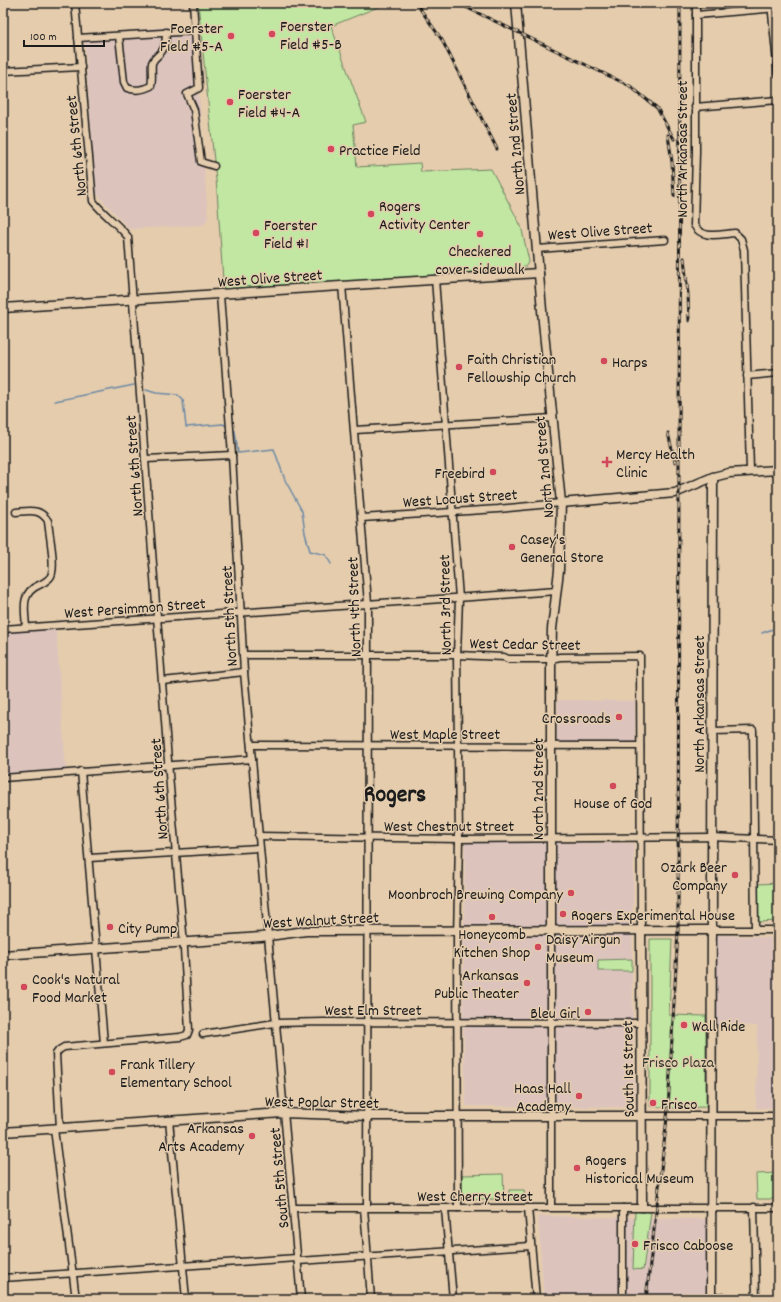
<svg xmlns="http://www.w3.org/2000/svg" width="781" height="1302" font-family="Dekko,sans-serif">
  <rect width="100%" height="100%" fill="#e4ccad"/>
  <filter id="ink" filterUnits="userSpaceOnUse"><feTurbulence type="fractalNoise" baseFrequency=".025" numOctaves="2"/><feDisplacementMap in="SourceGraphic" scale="8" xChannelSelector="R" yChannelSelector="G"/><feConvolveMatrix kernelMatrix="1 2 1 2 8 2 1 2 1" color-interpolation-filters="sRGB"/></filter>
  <g filter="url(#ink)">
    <g fill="#dcc4bd">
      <polygon points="194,25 208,218 203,225 129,229 96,193 84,34"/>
      <polygon points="56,628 66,772 3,776 3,632"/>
      <polygon points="558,700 635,701 635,745 557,743"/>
      <polygon points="465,843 634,843 632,959 598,960 598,971 632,971 635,1107 466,1106 463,1022"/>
      <polygon points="717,935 778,938 778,1108 756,1108 757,1026 715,1025"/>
      <polygon points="538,1216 711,1219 705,1299 544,1299"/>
    </g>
    <g fill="#c1e7a2" stroke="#6e825f">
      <polygon points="198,3 388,3 331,26 366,122 353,125 357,167 420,163 421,172 491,169 521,226 529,261 525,267 224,295 217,190"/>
      <polygon points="778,883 778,921 758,922 758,884"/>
      <polygon points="650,939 672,939 669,1015 706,1016 706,1107 673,1108 650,1106"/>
      <polygon points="632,959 632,971 598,971 598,960"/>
      <polygon points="778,1173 778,1199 757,1199 756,1174"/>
      <polygon points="503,1174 504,1199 462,1199 462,1175"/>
      <polygon points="509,1190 524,1190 525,1199 509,1199"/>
      <polygon points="635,1211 651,1212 643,1270 633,1269"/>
    </g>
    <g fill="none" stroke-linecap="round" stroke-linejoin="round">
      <g stroke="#6d89a4" stroke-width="1.5">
        <polyline points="146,390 156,393 178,395 183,400 186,427 223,424 228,427"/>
        <polyline points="55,401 134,385"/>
        <polyline points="233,430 235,431 238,453 274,449 285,480 302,511 305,533 310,551 326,555 331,564"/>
        <polyline points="762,633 778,627"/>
      </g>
      <defs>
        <g id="street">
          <polyline points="193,3 199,88 187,94 194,110 201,162 214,166"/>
          <path d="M696 3V152L694 225C702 240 720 234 735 233L741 239 744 250 750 471"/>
          <polyline points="771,3 778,74"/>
          <polyline points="696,15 778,8"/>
          <path d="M119 36 124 82 127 88C136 91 142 90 151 86 153 78 151 70 152 63 154 57 159 56 162 51 166 46 166 38 166 32"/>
          <polyline points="78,38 196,31"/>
          <polyline points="3,71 81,67"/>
          <polyline points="695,107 778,100"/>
          <polyline points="537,249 665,240"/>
          <polyline points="435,279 459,598 457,655 459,839 457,939 458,1208"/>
          <polyline points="342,285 368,603 367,1208"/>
          <polyline points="220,295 232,455 244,672 301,1299"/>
          <polyline points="747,376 778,373"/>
          <polyline points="355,430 553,418"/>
          <polyline points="146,459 232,455"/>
          <path d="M16 512C30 511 40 508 48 521 49 534 56 565 51 576 48 581 43 583 39 585 20 593 25 610 26 627"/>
          <polyline points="362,518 498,509 561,503"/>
          <polyline points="3,629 557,591"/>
          <polyline points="243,655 457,655 504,657 508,659 551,659 560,657 640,656 641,931"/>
          <polyline points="163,681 244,672"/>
          <polyline points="713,731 753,730 755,930"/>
          <polyline points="251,745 640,746"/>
          <polyline points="81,771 104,1043"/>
          <polyline points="3,778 252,759"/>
          <polyline points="258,836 459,839 711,837 778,840"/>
          <polyline points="89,858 259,848"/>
          <polyline points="551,930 551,1207"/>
          <polyline points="711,930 778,930"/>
          <polyline points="203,1034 275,1023 324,1022 641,1023"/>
          <polyline points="642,1116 778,1116"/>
          <polyline points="169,1120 186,1299"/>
          <path d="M60 1128 56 1054 59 1050 64 1047 180 1037 187 1035 189 1030 183 933 170 787 128 237C118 224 104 215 93 201L75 3"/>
          <polyline points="54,1129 76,1299"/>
          <polyline points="754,1207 756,1299"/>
          <polyline points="294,1208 778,1208"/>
          <polyline points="364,1208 371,1299"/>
          <polyline points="528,1208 536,1299"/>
          <polyline points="623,1208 623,1299"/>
          <polyline points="445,1209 453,1299"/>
          <polyline points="298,1261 531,1246"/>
          <polyline points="3,1278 297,1258"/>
          <polyline points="711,1296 742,1299"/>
        </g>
        <g id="secondary">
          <polyline points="516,3 543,322 561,503 559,570 552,629 551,668 551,930"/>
          <polyline points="3,308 539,273"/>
          <polyline points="561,503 675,493 713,477 729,473 778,470"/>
          <polyline points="641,931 642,1207"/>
          <polyline points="3,955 261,937 306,931 711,930"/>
          <polyline points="3,1132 283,1113 368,1116 642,1116"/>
          <polyline points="711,1299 713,477"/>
        </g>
      </defs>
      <use href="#street" stroke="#1c1c1c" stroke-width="9"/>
      <use href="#secondary" stroke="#1c1c1c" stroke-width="11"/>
      <use href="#street" stroke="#e4ccad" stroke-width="6"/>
      <use href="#secondary" stroke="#e4ccad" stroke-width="8"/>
      <defs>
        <g id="rail">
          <polyline points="416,3 442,40 497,149"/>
          <polyline points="457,3 630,86 657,108 674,139"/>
          <polyline points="668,135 672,162 674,196"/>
          <polyline points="684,258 688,294 689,321"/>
          <polyline points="668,433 675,462"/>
          <polyline points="646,1299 668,1109 678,931 680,3"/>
        </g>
      </defs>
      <use href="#rail" stroke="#1c1c1c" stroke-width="3"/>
      <use href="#rail" stroke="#e4ccad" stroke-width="1.5" stroke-dasharray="4.5" stroke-linecap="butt"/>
    </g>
  </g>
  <g fill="#d1495b" stroke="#e4ccad" stroke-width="1.5">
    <circle cx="272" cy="34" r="4"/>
    <circle cx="231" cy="36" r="4"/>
    <circle cx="230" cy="102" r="4"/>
    <circle cx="331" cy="149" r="4"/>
    <circle cx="371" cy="214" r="4"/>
    <circle cx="256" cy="233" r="4"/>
    <circle cx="480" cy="234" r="4"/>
    <circle cx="604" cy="361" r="4"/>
    <circle cx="459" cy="367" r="4"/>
    <path d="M605 456h4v4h4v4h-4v4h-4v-4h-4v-4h4z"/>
    <circle cx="493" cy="472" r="4"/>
    <circle cx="512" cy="547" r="4"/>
    <circle cx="619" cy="717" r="4"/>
    <circle cx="613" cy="786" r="4"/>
    <circle cx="735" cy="875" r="4"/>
    <circle cx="571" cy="893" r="4"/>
    <circle cx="563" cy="914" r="4"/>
    <circle cx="492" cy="917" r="4"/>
    <circle cx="110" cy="927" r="4"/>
    <circle cx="538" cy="947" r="4"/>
    <circle cx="527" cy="983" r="4"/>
    <circle cx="24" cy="987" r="4"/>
    <circle cx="588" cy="1012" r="4"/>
    <circle cx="684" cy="1025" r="4"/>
    <circle cx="112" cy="1072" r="4"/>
    <circle cx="579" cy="1096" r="4"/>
    <circle cx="653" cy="1103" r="4"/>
    <circle cx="252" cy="1136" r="4"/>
    <circle cx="577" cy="1168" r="4"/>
    <circle cx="635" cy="1244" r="4"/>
  </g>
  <g text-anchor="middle" stroke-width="3" stroke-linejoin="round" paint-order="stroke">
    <g font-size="16" fill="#1c1c1c" stroke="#e4ccad" text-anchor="start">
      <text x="280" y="31">Foerster<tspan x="280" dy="18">Field #5-B</tspan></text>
      <text x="223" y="33" text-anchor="end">Foerster<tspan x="223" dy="18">Field #5-A</tspan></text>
      <text x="238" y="99">Foerster<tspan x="238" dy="18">Field #4-A</tspan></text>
      <text x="339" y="155">Practice Field</text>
      <text x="379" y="211">Rogers<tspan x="379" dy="18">Activity Center</tspan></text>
      <text x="264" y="230">Foerster<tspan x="264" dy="18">Field #1</tspan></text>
      <text x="480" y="256" text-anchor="middle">Checkered<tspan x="480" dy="18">cover sidewalk</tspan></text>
      <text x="467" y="364">Faith Christian<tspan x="467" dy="18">Fellowship Church</tspan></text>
      <text x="612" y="367">Harps</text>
      <text x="616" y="459">Mercy Health<tspan x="616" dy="18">Clinic</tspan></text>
      <text x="485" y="478" text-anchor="end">Freebird</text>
      <text x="520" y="544">Casey's<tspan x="520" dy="18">General Store</tspan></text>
      <text x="611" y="723" text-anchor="end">Crossroads</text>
      <text x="613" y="808" text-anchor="middle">House of God</text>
      <text x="727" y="872" text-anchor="end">Ozark Beer<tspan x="727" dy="18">Company</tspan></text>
      <text x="563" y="899" text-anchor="end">Moonbroch Brewing Company</text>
      <text x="571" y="920">Rogers Experimental House</text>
      <text x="118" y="933">City Pump</text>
      <text x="492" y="939" text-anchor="middle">Honeycomb<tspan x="492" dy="18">Kitchen Shop</tspan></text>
      <text x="546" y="944">Daisy Airgun<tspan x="546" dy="18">Museum</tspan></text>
      <text x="519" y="980" text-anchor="end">Arkansas<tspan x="519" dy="18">Public Theater</tspan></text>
      <text x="32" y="984">Cook's Natural<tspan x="32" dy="18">Food Market</tspan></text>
      <text x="580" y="1018" text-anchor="end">Bleu Girl</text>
      <text x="692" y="1031">Wall Ride</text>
      <text x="120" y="1069">Frank Tillery<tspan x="120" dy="18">Elementary School</tspan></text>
      <text x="571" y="1093" text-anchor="end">Haas Hall<tspan x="571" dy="18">Academy</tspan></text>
      <text x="661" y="1109">Frisco</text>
      <text x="244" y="1133" text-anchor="end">Arkansas<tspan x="244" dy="18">Arts Academy</tspan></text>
      <text x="585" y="1165">Rogers<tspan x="585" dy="18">Historical Museum</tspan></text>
      <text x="643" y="1250">Frisco Caboose</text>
    </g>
    <g font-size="16" fill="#1c1c1c" stroke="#e4ccad">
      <text transform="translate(514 144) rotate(-95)" y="6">North 2nd Street</text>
      <text transform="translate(75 146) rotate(-96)" y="6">North 6th Street</text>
      <text transform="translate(681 149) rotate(-90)" y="6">North Arkansas Street</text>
      <text transform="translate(600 230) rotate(-4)" y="6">West Olive Street</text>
      <text transform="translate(270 277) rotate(-4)" y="6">West Olive Street</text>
      <text transform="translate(133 466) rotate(-94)" y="6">North 6th Street</text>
      <text transform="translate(543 467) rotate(-95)" y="6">North 2nd Street</text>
      <text transform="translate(460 497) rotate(-4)" y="6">West Locust Street</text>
      <text transform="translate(444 605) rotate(-91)" y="6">North 3rd Street</text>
      <text transform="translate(135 607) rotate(-4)" y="6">West Persimmon Street</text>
      <text transform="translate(353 607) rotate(-92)" y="6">North 4th Street</text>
      <text transform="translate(228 616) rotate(-93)" y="6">North 5th Street</text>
      <text transform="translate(525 643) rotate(1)" y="6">West Cedar Street</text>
      <text transform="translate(698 704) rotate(-90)" y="6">North Arkansas Street</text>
      <text x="445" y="739">West Maple Street</text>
      <text transform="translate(158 789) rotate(-94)" y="6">North 6th Street</text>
      <text transform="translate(537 789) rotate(-90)" y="6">North 2nd Street</text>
      <text x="449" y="831">West Chestnut Street</text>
      <text transform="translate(321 919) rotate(-3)" y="6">West Walnut Street</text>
      <text x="373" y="1015">West Elm Street</text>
      <text transform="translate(627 1069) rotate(-91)" y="6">South 1st Street</text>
      <text transform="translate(322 1101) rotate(1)" y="6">West Poplar Street</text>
      <text transform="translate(278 1178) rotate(-95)" y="6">South 5th Street</text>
      <text x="475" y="1201">West Cherry Street</text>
    </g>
    <g font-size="16" fill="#353a30" stroke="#e4ccad">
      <text x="678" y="1067">Frisco Plaza</text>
    </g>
    <g font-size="24" font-weight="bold" fill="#1c1c1c" stroke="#e4ccad">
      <text x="395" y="801">Rogers</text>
    </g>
  </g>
  <rect width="781" height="1302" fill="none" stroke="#e4ccad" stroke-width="16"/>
  <rect x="8" y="8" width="765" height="1286" fill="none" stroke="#1c1c1c" stroke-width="1.5" filter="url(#ink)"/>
  <path d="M24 40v6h80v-6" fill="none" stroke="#1c1c1c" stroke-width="2"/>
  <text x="30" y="40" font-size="12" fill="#1c1c1c" stroke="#e4ccad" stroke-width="3" paint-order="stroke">100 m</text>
</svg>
